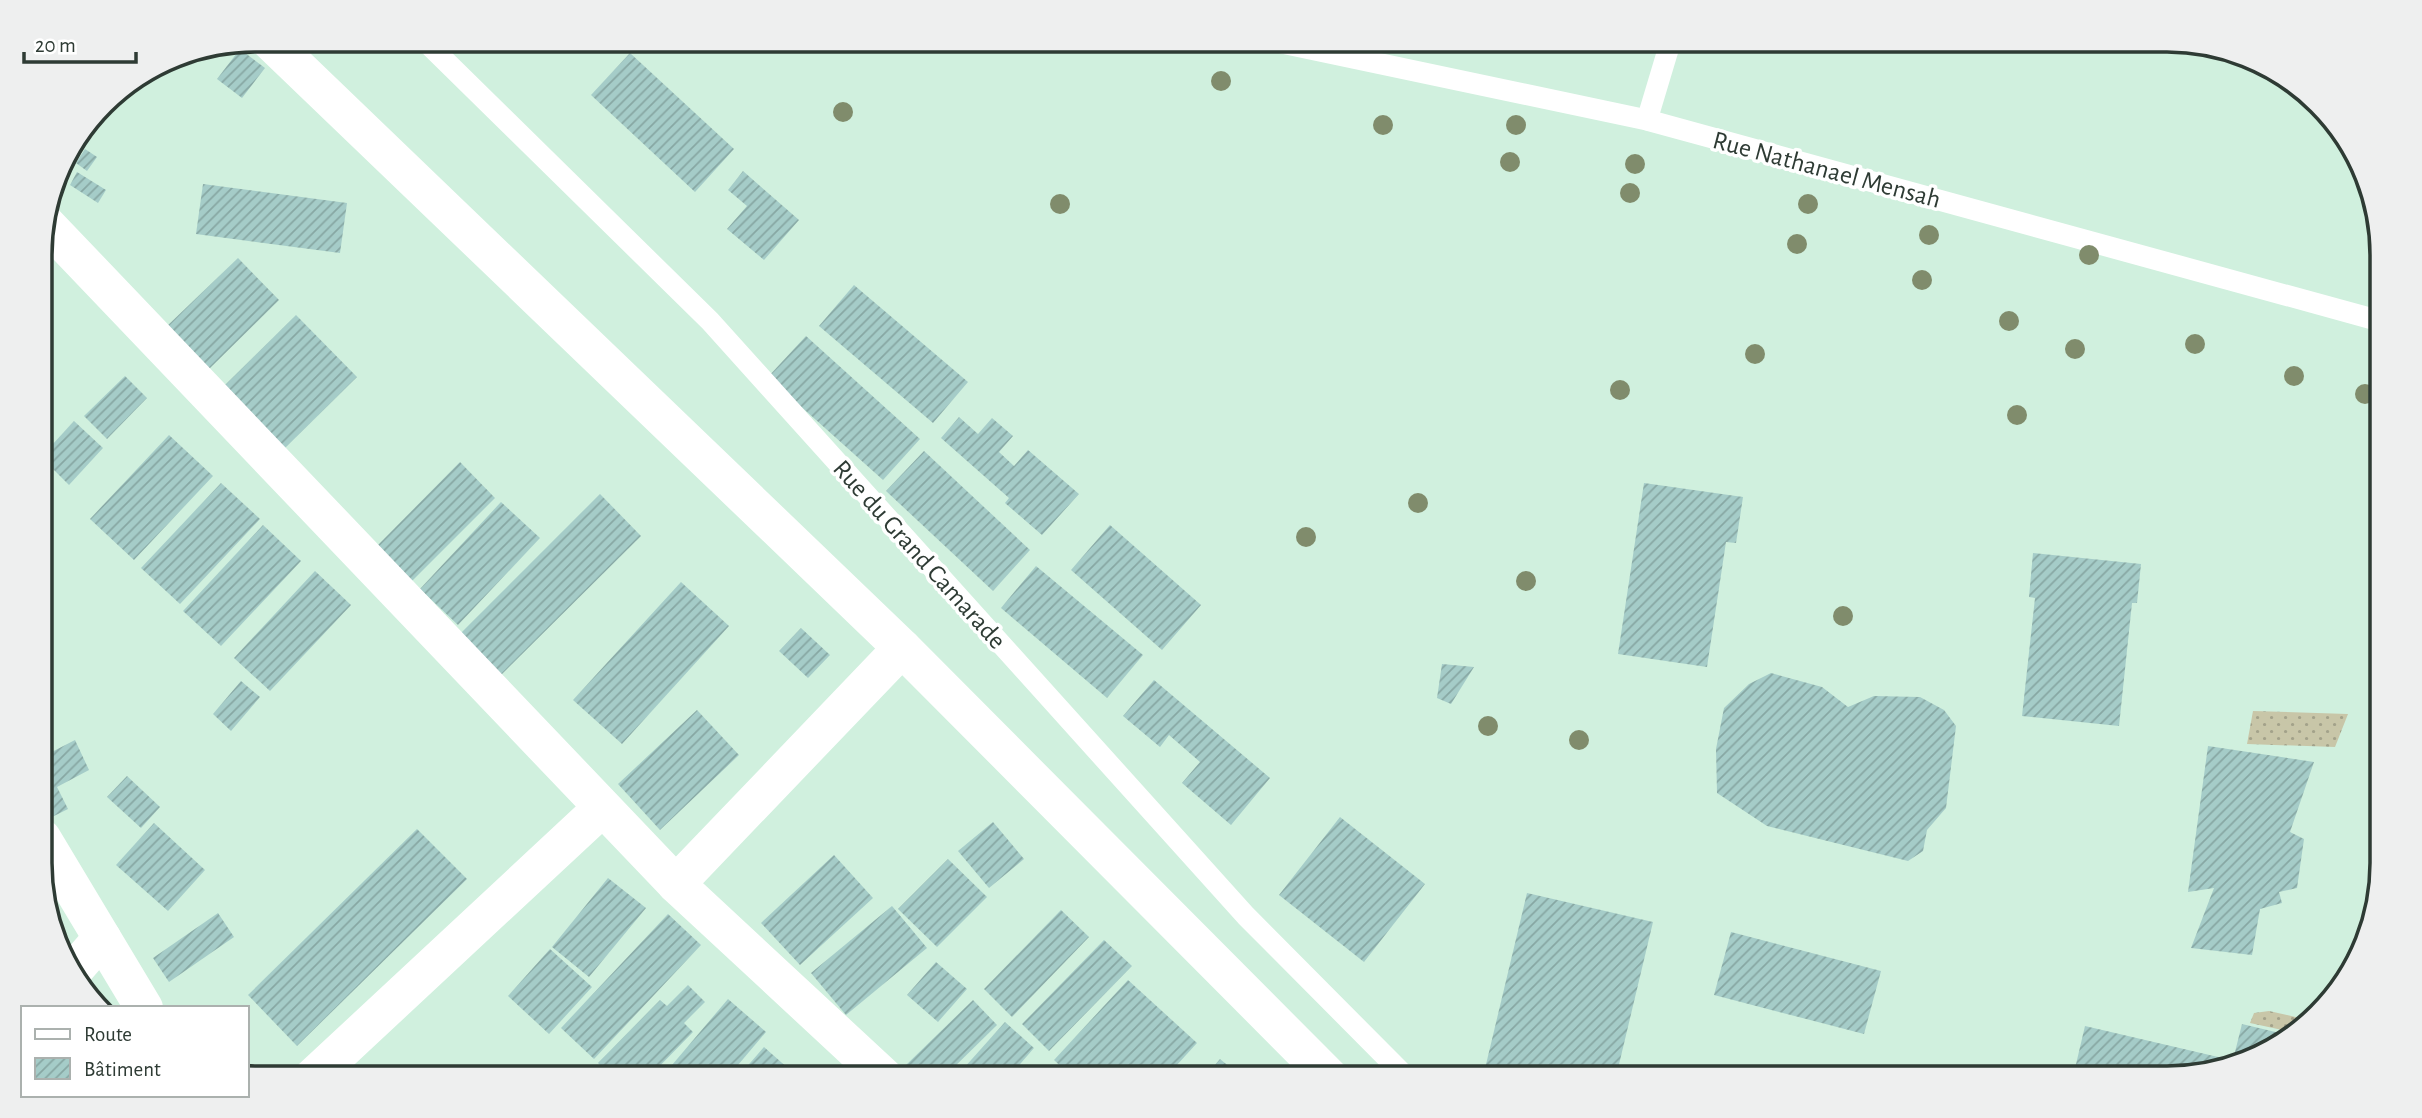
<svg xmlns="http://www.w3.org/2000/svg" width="2422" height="1118" font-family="'Alegreya Sans',sans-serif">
  <defs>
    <pattern id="grass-dots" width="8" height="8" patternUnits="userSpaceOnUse" patternTransform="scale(1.75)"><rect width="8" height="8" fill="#c8c6a8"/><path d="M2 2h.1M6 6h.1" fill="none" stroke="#a3a28a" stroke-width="1.8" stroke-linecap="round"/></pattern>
    <pattern id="building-hatch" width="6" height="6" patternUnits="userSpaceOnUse" patternTransform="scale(1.75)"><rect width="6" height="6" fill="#a5ccc8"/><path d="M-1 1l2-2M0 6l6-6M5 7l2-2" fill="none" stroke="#87a7a3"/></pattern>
  </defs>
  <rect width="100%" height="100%" fill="#d0f0de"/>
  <g fill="url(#grass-dots)">
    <polygon points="2253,711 2348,714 2335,747 2247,744"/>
    <polygon points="2269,1011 2309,1020 2296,1033 2250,1023 2254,1013"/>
  </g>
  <g fill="url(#building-hatch)">
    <polygon points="240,49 265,68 242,98 217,79"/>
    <polygon points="630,53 734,149 695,192 591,95"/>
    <polygon points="85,149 97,157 87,171 76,163"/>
    <polygon points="743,171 799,220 764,260 727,229 747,206 728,190"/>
    <polygon points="77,172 106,190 98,203 70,185"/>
    <polygon points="203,184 347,203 340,253 196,234"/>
    <polygon points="238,258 279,300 206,372 164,329"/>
    <polygon points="854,285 968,382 933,423 819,326"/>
    <polygon points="296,315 357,377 284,449 223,387"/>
    <polygon points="806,336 920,439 883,480 768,377"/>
    <polygon points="125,376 147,398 107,439 84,416"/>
    <polygon points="959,417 978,434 992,418 1013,436 999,452 1014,466 1028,450 1079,494 1042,535 1005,503 1009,498 941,438"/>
    <polygon points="74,421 103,448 69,485 41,457"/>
    <polygon points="169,435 213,476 134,560 90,519"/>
    <polygon points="924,451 1030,550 993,591 886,491"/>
    <polygon points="460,462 495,498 412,581 377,546"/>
    <polygon points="221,483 260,519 180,604 141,568"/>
    <polygon points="1644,483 1743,497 1736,543 1726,542 1707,667 1618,654"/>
    <polygon points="600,494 641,536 500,676 459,635"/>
    <polygon points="501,502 540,538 458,625 420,589"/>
    <polygon points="263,525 301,561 221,646 183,611"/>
    <polygon points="1110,525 1201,605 1162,650 1071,570"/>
    <polygon points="2033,553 2141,564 2137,603 2132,603 2119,726 2022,716 2035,598 2029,597"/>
    <polygon points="1036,566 1143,655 1107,698 1001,608"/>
    <polygon points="315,571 351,605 270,691 234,658"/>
    <polygon points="681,582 729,626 622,744 573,700"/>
    <polygon points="801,628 830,655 808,678 779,651"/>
    <polygon points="1442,664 1474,667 1451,704 1437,698"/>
    <polygon points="1771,673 1822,687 1848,707 1874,696 1920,697 1944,710 1956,726 1946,808 1927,830 1923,851 1908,861 1767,826 1717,793 1716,749 1724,708 1749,684"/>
    <polygon points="1154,680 1270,778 1231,825 1182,783 1200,762 1169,735 1160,747 1123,716"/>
    <polygon points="241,681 260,697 231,731 213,714"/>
    <polygon points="697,710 739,755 660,830 618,784"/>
    <polygon points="75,740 89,770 57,787 68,809 42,822 42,757"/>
    <polygon points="2208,746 2314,762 2290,832 2304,839 2297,888 2279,892 2282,903 2260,909 2252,955 2191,948 2214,888 2188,892"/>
    <polygon points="127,776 160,807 141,828 107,797"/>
    <polygon points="1340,817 1425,884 1364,962 1279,895"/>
    <polygon points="993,822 1024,859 989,888 958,851"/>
    <polygon points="154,823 205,870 168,911 116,865"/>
    <polygon points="417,829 467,879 297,1046 248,995"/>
    <polygon points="834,855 873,898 800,965 761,923"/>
    <polygon points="948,859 987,897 937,947 898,909"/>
    <polygon points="608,878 646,908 589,977 552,947"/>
    <polygon points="1527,893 1653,922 1616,1077 1483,1077"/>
    <polygon points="892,906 927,948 846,1015 811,973"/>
    <polygon points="1061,910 1089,937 1012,1017 984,989"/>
    <polygon points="218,913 234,937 169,982 153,958"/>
    <polygon points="668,914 701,945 594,1059 561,1028"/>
    <polygon points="1731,932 1881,971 1864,1034 1714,995"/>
    <polygon points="1104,940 1132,966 1049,1051 1022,1024"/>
    <polygon points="550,949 592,987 549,1034 508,996"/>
    <polygon points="936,962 967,989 938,1022 907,995"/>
    <polygon points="1128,980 1197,1043 1165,1078 1073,1078 1054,1060"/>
    <polygon points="688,985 705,1002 684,1023 693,1032 648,1078 613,1078 598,1063 660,1000 667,1006"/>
    <polygon points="728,999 766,1032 727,1078 661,1078"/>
    <polygon points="973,1000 997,1025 943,1078 914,1078 904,1067"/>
    <polygon points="1005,1022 1034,1048 1008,1078 955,1078"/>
    <polygon points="2242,1024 2292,1036 2287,1041 2233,1060"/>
    <polygon points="2085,1026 2231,1060 2181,1077 2073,1077"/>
    <polygon points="764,1047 799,1078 737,1078"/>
    <polygon points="1220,1059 1243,1078 1204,1078"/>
  </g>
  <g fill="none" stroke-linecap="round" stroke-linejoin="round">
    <g stroke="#fff" stroke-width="21">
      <polyline points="424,40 710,321 1246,916 1406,1077"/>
      <polyline points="1268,40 1647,120 2380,321"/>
      <polyline points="1647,120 1671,40"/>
    </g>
    <g stroke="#fff" stroke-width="38">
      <polyline points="269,40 902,648 1330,1078"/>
      <polyline points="45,223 676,884 885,1078"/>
      <polyline points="42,838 144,1008"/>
      <polyline points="676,884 902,648"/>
      <polyline points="75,969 102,938"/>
      <polyline points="312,1078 602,808"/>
    </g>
  </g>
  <g fill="#808c6c">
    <circle cx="1221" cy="81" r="10"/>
    <circle cx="843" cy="112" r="10"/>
    <circle cx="1383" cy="125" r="10"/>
    <circle cx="1516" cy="125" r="10"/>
    <circle cx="1510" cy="162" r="10"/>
    <circle cx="1635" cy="164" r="10"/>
    <circle cx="1630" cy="193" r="10"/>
    <circle cx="1060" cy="204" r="10"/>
    <circle cx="1808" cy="204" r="10"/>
    <circle cx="1929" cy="235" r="10"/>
    <circle cx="1797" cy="244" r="10"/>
    <circle cx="2089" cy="255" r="10"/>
    <circle cx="1922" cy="280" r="10"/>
    <circle cx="2009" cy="321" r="10"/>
    <circle cx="2195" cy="344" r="10"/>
    <circle cx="2075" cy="349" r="10"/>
    <circle cx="1755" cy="354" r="10"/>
    <circle cx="2294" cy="376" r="10"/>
    <circle cx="1620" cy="390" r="10"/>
    <circle cx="2365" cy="394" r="10"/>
    <circle cx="2017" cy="415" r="10"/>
    <circle cx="1418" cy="503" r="10"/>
    <circle cx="1306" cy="537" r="10"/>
    <circle cx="1526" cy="581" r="10"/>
    <circle cx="1843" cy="616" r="10"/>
    <circle cx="1488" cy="726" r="10"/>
    <circle cx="1579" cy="740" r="10"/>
  </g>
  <g text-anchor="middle" stroke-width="7" stroke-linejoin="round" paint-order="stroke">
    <g font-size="26" fill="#2e3b34" stroke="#fff">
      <text transform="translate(1827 169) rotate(15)" y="9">Rue Nathanael Mensah</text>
      <text transform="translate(920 554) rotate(48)" y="9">Rue du Grand Camarade</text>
    </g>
  </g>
  <path d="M0 0H2422V1118H0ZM255 52H2167A203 203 0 0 1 2370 255V863A203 203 0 0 1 2167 1066H255A203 203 0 0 1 52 863V255A203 203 0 0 1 255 52Z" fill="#eeefef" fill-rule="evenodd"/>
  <path fill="none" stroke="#2e3b34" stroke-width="3.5" d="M255 52H2167A203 203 0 0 1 2370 255V863A203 203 0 0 1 2167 1066H255A203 203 0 0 1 52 863V255A203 203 0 0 1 255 52Z"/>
  <rect x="21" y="1006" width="228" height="91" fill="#ffffff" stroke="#abb1ae" stroke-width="2"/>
  <rect x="35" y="1029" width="35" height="10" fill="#ffffff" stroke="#abb1ae" stroke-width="2"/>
  <text x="84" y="1041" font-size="21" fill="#2e3b34">Route</text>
  <rect x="35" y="1058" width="35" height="21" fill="url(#building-hatch)" stroke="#abb1ae" stroke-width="2"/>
  <text x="84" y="1076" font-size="21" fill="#2e3b34">Bâtiment</text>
  <path d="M24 52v10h112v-10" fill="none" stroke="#2e3b34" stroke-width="3.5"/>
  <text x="35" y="52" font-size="21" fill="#2e3b34" stroke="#ffffff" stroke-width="5" paint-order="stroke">20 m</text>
</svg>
